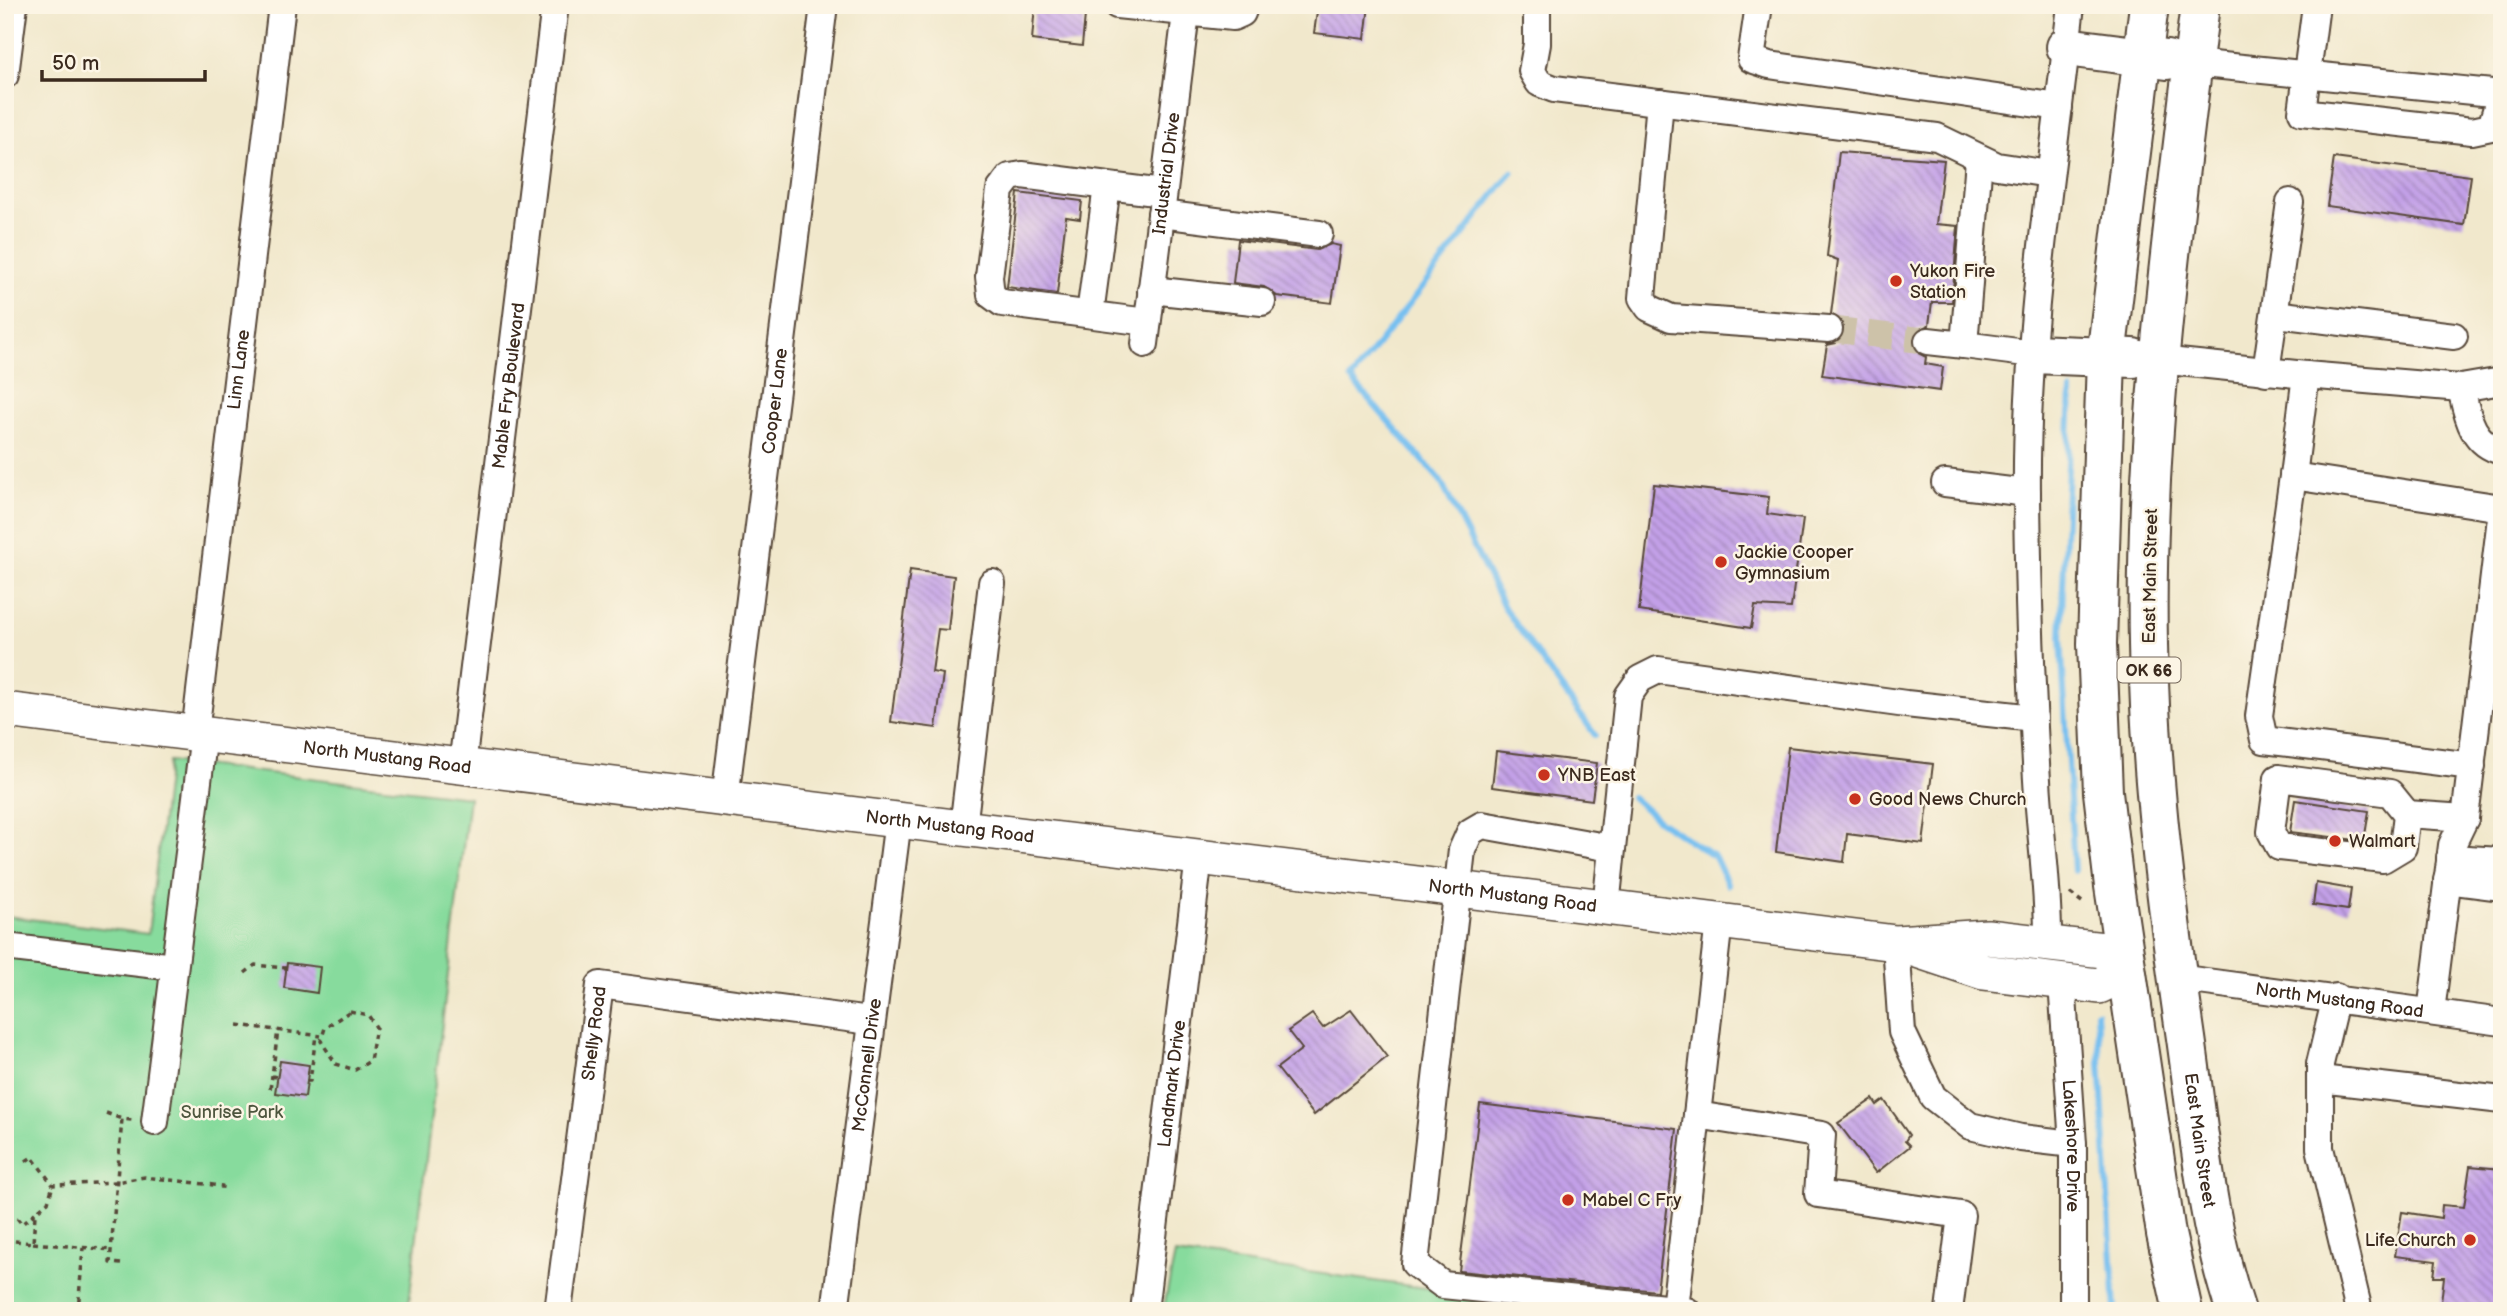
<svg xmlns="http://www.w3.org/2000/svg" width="2507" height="1316" font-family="'Balsamiq Sans',sans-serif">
  <defs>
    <pattern id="building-back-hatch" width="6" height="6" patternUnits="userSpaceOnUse" patternTransform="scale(1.75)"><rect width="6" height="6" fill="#c3a0e8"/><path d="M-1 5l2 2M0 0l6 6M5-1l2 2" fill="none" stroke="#a083bb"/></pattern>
  </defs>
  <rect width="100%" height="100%" fill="#fcf5e5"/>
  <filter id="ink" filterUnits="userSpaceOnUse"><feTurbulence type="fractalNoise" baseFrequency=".0143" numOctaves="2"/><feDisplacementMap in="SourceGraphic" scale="14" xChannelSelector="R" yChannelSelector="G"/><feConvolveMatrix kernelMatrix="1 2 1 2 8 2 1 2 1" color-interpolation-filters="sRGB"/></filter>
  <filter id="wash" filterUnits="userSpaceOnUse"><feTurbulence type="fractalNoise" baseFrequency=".00686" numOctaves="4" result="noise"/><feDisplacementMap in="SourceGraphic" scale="28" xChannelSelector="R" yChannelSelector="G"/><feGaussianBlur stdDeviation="1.57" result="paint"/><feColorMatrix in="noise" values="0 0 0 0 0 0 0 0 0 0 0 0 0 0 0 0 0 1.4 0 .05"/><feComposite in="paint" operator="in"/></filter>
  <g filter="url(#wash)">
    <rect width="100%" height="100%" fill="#f1e8cc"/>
    <g fill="#87db9d" stroke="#61825e" stroke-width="2">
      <polygon points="169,761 469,797 408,1311 5,1311 5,916 148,934"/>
      <polygon points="1175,1254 1595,1311 1163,1311"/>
    </g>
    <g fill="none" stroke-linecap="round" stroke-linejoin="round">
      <g stroke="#77c0f0" stroke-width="6">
        <polyline points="1512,172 1351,379 1440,480 1505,609 1595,735"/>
        <polyline points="2071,391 2061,637 2074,870"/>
        <polyline points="1632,797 1659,821 1715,857 1728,885"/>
        <polyline points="2097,1012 2115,1311"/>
      </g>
    </g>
    <g id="blocks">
      <g fill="url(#building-back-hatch)">
        <polygon points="1035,5 1086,5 1082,46 1032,40"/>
        <polygon points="1318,5 1369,5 1365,39 1314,33"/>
        <polygon points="1839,152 1944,160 1936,224 1958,226 1952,302 1932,302 1929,325 1916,331 1912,340 1918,353 1926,357 1925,364 1943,367 1940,391 1822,375 1827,345 1836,343 1845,331 1843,322 1831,314 1838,260 1827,256"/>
        <polygon points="2334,158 2471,176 2464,225 2327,206"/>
        <polygon points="1018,193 1082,201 1080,219 1066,217 1057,294 1007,287"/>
        <polygon points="1238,240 1317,250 1331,244 1340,246 1332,303 1277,296 1264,287 1233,283"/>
        <polygon points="1654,484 1769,497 1767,514 1803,519 1791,608 1755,606 1751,628 1639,611"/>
        <polygon points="910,570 954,576 948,630 938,629 932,672 943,674 936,728 891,722"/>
        <polygon points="1788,747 1933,764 1923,844 1847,834 1844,862 1776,852"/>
        <polygon points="1496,751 1597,763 1592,800 1492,787"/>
        <polygon points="2295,800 2369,811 2364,841 2290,832"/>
        <polygon points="2316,883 2351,889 2348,910 2313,905"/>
        <polygon points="287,963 320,967 317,993 284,988"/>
        <polygon points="1351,1010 1387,1057 1314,1115 1277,1068 1302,1049 1288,1031 1312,1014 1323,1028"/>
        <polygon points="280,1061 309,1065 305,1097 275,1093"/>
        <polygon points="1873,1099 1877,1105 1884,1100 1909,1135 1905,1141 1910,1146 1876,1173 1838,1123"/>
        <polygon points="1480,1104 1677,1129 1657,1291 1459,1271"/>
        <polygon points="2470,1166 2502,1169 2502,1311 2440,1311 2444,1277 2434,1277 2436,1261 2395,1256 2402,1212 2441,1218 2442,1205 2464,1207"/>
      </g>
    </g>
  </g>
  <g filter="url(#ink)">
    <use href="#blocks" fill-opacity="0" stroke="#564638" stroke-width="2"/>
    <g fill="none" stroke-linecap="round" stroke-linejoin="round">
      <polyline stroke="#cdc2a9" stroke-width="26" stroke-dasharray="26 13" stroke-linecap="butt" points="1829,329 1928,341"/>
      <defs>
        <g id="minor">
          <polyline points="1117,5 1233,17 1242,13 1245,5"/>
          <polyline points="1537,5 1537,44 1532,71 1539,83 1554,89 1937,137 1997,166 2049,174"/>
          <polyline points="1759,5 1751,59 1769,65 2059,107"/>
          <polyline points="2316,5 2302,112 2472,131 2491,127 2501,94"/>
          <polyline points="2193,63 2502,94"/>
          <polyline points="5,75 14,5"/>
          <polyline points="1660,102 1642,298 1649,308 1671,318 1829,329"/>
          <polyline points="1979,159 1964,345 2033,354"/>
          <polyline points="1161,214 1319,234"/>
          <polyline points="1151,290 1262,302"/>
          <polyline points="1090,314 1107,186"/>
          <polyline points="2276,314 2454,336"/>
          <polyline points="1147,322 1002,303 991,295 989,277 1000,190 1010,177 1022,175 1163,193"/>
          <polyline points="1928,341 1964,345"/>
          <path id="s1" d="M1145 344 1187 5"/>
          <polyline points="2159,360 2306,375 2293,476"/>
          <polyline points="2266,372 2290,202"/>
          <polyline points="2306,375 2461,388 2502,381"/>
          <path d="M2461 388C2467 414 2471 444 2502 451"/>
          <polyline points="1945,483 2027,493"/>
          <path id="s2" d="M195 733 282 5"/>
          <path id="s3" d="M462 766 555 5"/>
          <polyline points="2472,766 2264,740 2259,716 2293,476 2502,508"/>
          <path id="s4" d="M725 799 824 5"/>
          <polyline points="2407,814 2403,847 2383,859 2279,847 2271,832 2278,778 2390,793 2407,814 2465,818"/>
          <polyline points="963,828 992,583"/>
          <polyline points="1611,848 1482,825 1470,832 1462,850 1415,1264 1443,1285 1675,1309"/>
          <polyline points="2450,858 2502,861"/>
          <polyline points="2447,880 2502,887"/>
          <polyline points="1606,907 1628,696 1640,679 1658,670 1906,704 2034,718"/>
          <polyline points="1896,943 1902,1032 1933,1097 1970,1126 2021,1138 2073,1144"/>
          <path d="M2048 944C2049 889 2040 835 2037 780 2031 685 2028 590 2027 495 2025 331 2053 168 2071 5"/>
          <polyline points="5,947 174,967"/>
          <path id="s5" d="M2177 978 2502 1022"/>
          <path id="s6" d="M2062 982 2073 1144V1311"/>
          <polyline points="2336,997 2320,1064 2320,1148 2359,1311"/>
          <polyline points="2431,1012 2452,845 2465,818 2502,509"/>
          <polyline points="2320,1079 2502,1100"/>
          <polyline points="1697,1115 1822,1135 1818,1194 1961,1215 1949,1311"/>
          <polyline points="155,1122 204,734"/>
          <path id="s7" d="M558 1311 600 985 870 1021"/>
          <path id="s8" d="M835 1311 898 820"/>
          <path id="s9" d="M1144 1311 1199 857"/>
          <polyline points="1687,1311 1675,1309 1719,921"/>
        </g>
        <g id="major">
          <path id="s10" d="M5 710 1896 943 1983 972 2099 986 2126 973 2104 950 1987 937 1896 943"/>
        </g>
        <g id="highway">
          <polyline points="2149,5 2106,357 2097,644 2103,792 2114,886 2166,1234 2183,1311"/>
          <path id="s11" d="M2200 5C2174 217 2144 430 2148 644 2150 776 2167 907 2186 1038 2199 1129 2206 1224 2236 1311"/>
          <polyline points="2066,47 2167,60"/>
          <polyline points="2033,354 2133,358"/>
        </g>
      </defs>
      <use href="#minor" stroke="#564638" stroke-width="30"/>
      <use href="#major" stroke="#564638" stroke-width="38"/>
      <use href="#highway" stroke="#564638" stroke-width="42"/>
      <g stroke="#564638" stroke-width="3.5" stroke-dasharray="5 5" stroke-linecap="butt">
        <polyline points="2070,893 2086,905"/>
        <polyline points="245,973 255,965 286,968"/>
        <polygon points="350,1011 368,1015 376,1027 370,1061 355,1070 336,1064 321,1041 325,1028"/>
        <polyline points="238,1025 321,1036"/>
        <polyline points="276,1077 272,1076 278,1030"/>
        <polyline points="307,1081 310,1081 316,1035"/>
        <polyline points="270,1089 272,1076"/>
        <polyline points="106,1113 122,1119"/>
        <polyline points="26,1161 32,1157 53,1185 116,1182 145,1177 222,1186 221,1193"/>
        <polyline points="17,1218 22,1224 48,1202 53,1185"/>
        <polyline points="5,1240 33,1243 35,1215"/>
        <polyline points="33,1243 112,1250"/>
        <polyline points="121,1264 110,1263 122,1119 132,1120"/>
        <polyline points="78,1311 83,1248"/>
      </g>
      <use href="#minor" stroke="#fff" stroke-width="26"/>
      <use href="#major" stroke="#fff" stroke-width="35"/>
      <use href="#highway" stroke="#fff" stroke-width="38"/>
    </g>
  </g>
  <g fill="#c8321e" stroke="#fcf5e5" stroke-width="2.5">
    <circle cx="1896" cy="281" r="7"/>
    <circle cx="1721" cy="562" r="7"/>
    <circle cx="1544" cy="775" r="7"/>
    <circle cx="1855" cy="799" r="7"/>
    <circle cx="2335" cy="841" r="7"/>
    <circle cx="1568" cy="1200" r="7"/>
    <circle cx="2470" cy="1240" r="7"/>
  </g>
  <g text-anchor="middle" stroke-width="5" stroke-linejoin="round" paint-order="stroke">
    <rect fill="#fcf5e5" stroke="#75675a" stroke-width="2" x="2117.5" y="657.5" width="63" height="25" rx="5"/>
    <g font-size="16" font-weight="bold" fill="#3b2a1e">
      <text x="2149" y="676">OK 66</text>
    </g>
    <g font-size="18" fill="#3b2a1e" stroke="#fcf5e5">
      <text dy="6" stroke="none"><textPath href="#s1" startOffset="172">Industrial Drive</textPath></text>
      <text dy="6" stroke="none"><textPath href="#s2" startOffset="366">Linn Lane</textPath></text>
      <text dy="6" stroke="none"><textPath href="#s3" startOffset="383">Mable Fry Boulevard</textPath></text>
      <text dy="6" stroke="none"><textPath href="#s4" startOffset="401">Cooper Lane</textPath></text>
      <text transform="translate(2150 576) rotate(-89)" y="6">East Main Street</text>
      <text dy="6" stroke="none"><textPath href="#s10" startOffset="385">North Mustang Road</textPath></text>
      <text dy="6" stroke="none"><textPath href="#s10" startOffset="952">North Mustang Road</textPath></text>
      <text dy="6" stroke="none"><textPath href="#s10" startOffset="1519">North Mustang Road</textPath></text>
      <text dy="6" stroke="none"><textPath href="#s5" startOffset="164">North Mustang Road</textPath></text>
      <text dy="6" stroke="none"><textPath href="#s7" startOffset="280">Shelly Road</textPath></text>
      <text dy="6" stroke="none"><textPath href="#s8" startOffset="248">McConnell Drive</textPath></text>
      <text dy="6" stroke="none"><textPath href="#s9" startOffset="229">Landmark Drive</textPath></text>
      <text dy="6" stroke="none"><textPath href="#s11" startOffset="1141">East Main Street</textPath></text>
      <text dy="6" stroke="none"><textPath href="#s6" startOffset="164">Lakeshore Drive</textPath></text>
    </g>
    <g font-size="18" fill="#3b2a1e" stroke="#fcf5e5" text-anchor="start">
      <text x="1910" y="277">Yukon Fire<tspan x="1910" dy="21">Station</tspan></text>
      <text x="1735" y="558">Jackie Cooper<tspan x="1735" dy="21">Gymnasium</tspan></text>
      <text x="1558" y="781">YNB East</text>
      <text x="1869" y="805">Good News Church</text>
      <text x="2349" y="847">Walmart</text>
      <text x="1582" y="1206">Mabel C Fry</text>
      <text x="2456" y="1246" text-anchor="end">Life.Church</text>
    </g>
    <g font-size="18" fill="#4e563e" stroke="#fcf5e5">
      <text x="232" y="1118">Sunrise Park</text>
    </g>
  </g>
  <rect width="2507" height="1316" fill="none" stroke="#fcf5e5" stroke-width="28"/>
  <path d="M42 70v10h163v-10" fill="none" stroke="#3b2a1e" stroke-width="3.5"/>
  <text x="52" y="70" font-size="21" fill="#3b2a1e" stroke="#fcf5e5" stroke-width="5" paint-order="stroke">50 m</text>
</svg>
